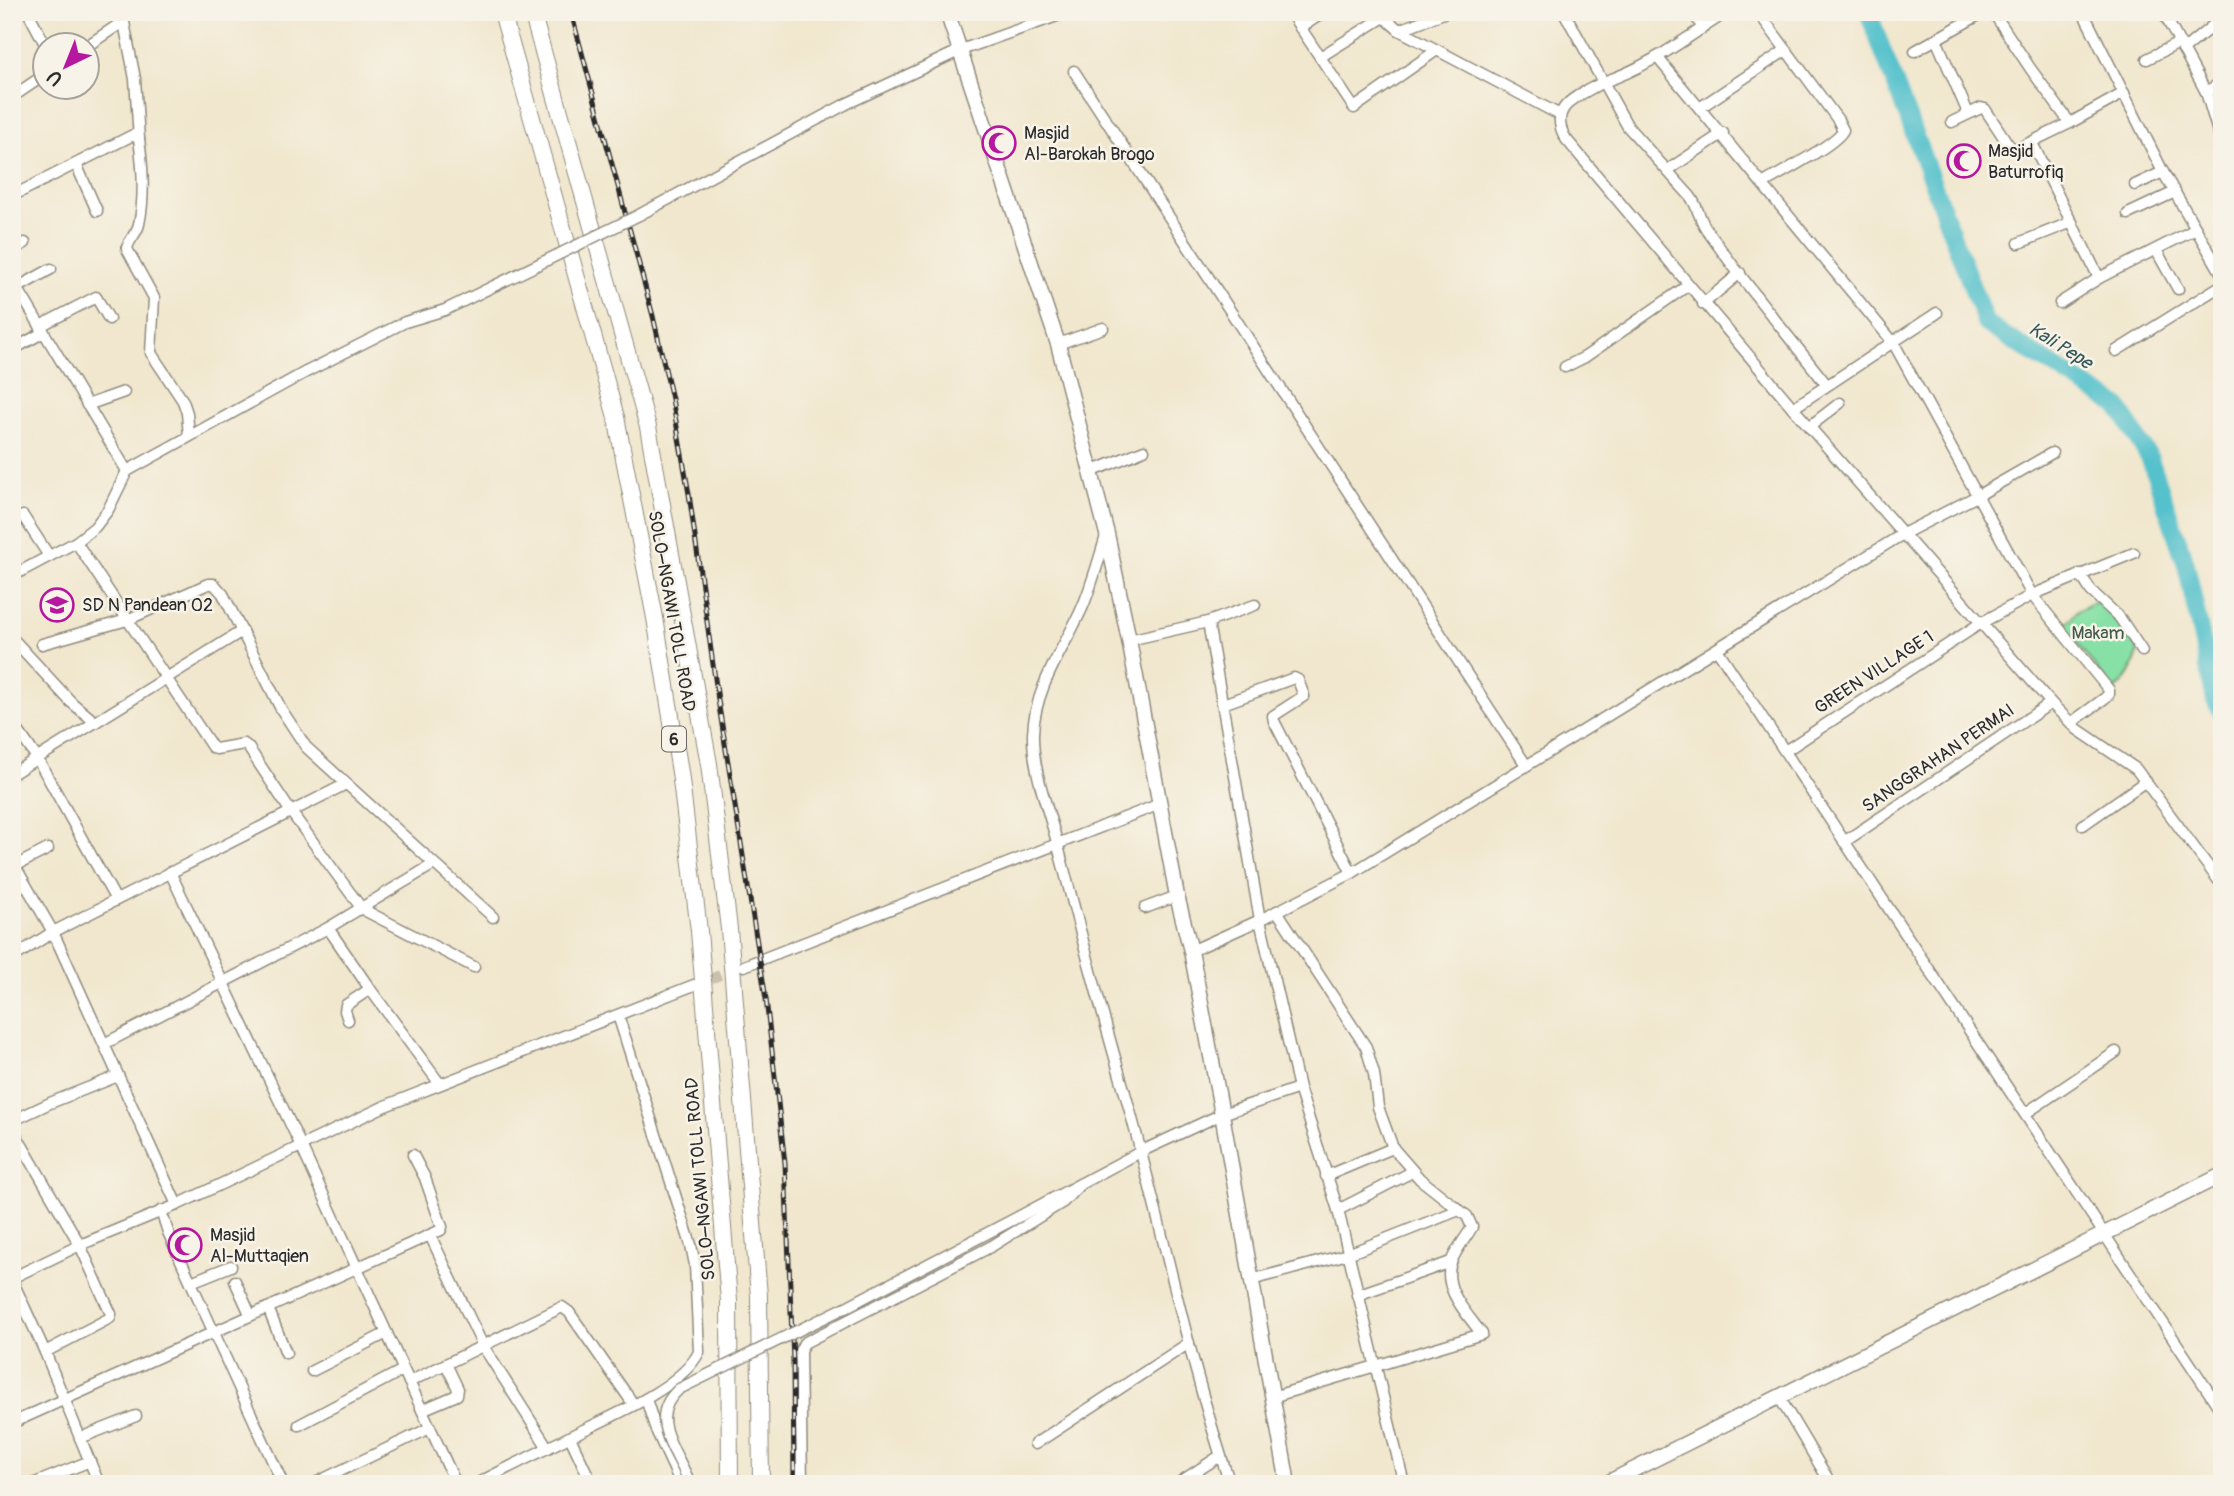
<svg xmlns="http://www.w3.org/2000/svg" width="2234" height="1496" font-family="Pangolin,sans-serif">
  <rect width="100%" height="100%" fill="#f7f3e8"/>
  <filter id="ink" filterUnits="userSpaceOnUse"><feTurbulence type="fractalNoise" baseFrequency=".0143" numOctaves="2"/><feDisplacementMap in="SourceGraphic" scale="14" xChannelSelector="R" yChannelSelector="G"/><feConvolveMatrix kernelMatrix="1 2 1 2 8 2 1 2 1" color-interpolation-filters="sRGB"/></filter>
  <filter id="wash" filterUnits="userSpaceOnUse"><feTurbulence type="fractalNoise" baseFrequency=".00686" numOctaves="4" result="noise"/><feDisplacementMap in="SourceGraphic" scale="28" xChannelSelector="R" yChannelSelector="G"/><feGaussianBlur stdDeviation="1.57" result="paint"/><feColorMatrix in="noise" values="0 0 0 0 0 0 0 0 0 0 0 0 0 0 0 0 0 1.4 0 .05"/><feComposite in="paint" operator="in"/></filter>
  <g filter="url(#wash)">
    <rect width="100%" height="100%" fill="#f1e7ce"/>
    <path fill="#87e1a6" stroke="#598668" stroke-width="2" d="M2097 601 2108 608 2138 650C2135 667 2128 680 2114 691L2063 626 2079 610Z"/>
    <g fill="none" stroke-linecap="round" stroke-linejoin="round">
      <polyline stroke="#54c1cc" stroke-width="18" points="1868,12 1986,324 2118,406 2150,459 2186,564 2215,700 2222,713"/>
    </g>
  </g>
  <g filter="url(#ink)">
    <g fill="none" stroke-linecap="round" stroke-linejoin="round">
      <polyline stroke="#c9c1ad" stroke-width="10" stroke-dasharray="10 5" stroke-linecap="butt" points="697,984 738,968"/>
      <defs>
        <g id="minor">
          <polyline points="28,12 46,46"/>
          <polyline points="122,12 135,79 139,139"/>
          <polyline points="1290,12 1354,108 1437,50"/>
          <path d="M1564 12 1603 82C1579 96 1546 106 1566 139L1793 408 2051 703 2077 729 2136 769 2222 885"/>
          <polyline points="1693,12 1702,27"/>
          <path d="M1727 12C1687 37 1648 68 1603 82L1628 127 1690 196C1698 206 1699 219 1707 230 1744 283 1786 333 1826 384"/>
          <path d="M1758 12 1838 120 1843 130C1837 144 1780 173 1764 183"/>
          <polyline points="1993,12 2030,68 2070,123"/>
          <polyline points="2083,12 2163,172 2222,274"/>
          <polyline points="2163,12 2206,92 2222,145"/>
          <polyline points="1300,28 1324,12"/>
          <polyline points="1399,30 1446,12"/>
          <polyline points="1936,39 1968,113"/>
          <polyline points="87,46 124,21"/>
          <polyline points="2183,50 2222,18"/>
          <polyline points="1915,51 1984,12"/>
          <polyline points="1320,57 1384,17 1399,30 1560,115"/>
          <polyline points="1657,57 1893,342 2032,595 2109,690 2109,694 2105,698 2071,723"/>
          <polyline points="2147,59 2179,43"/>
          <polyline points="1074,71 1526,765"/>
          <polyline points="2206,92 2222,82"/>
          <polyline points="12,97 46,74"/>
          <polyline points="846,104 961,50 1068,12"/>
          <polyline points="1701,107 1786,50"/>
          <polyline points="1952,122 1981,108 1985,109 2008,144 2012,148 2019,148 2070,123 2124,93"/>
          <polyline points="2032,143 2099,278"/>
          <polyline points="76,164 97,211"/>
          <polyline points="1668,170 1723,133"/>
          <polyline points="2135,185 2163,172"/>
          <path d="M12 196 133 135 139 139C143 167 145 197 139 224 137 234 128 240 127 249L154 298 151 353 183 401 187 413 189 436"/>
          <polyline points="2128,214 2175,192"/>
          <polyline points="2019,243 2072,222"/>
          <polyline points="2156,250 2178,289"/>
          <polyline points="12,251 25,243"/>
          <polyline points="12,279 127,471"/>
          <polyline points="17,288 51,269"/>
          <polyline points="2060,303 2099,278 2196,229"/>
          <polyline points="1703,304 1740,273"/>
          <polyline points="40,326 96,297 109,319"/>
          <polyline points="1058,344 1103,328"/>
          <polyline points="12,350 44,332"/>
          <polyline points="2116,351 2222,285"/>
          <polyline points="1565,367 1585,357 1687,286"/>
          <polyline points="87,405 124,392"/>
          <polyline points="1793,408 1937,313"/>
          <polyline points="1809,427 1840,403"/>
          <polyline points="1091,472 1144,450"/>
          <polyline points="23,516 49,556"/>
          <path d="M1106 536C1099 560 1092 584 1083 606 1065 648 1035 685 1033 733 1032 771 1049 810 1058 846 1079 927 1100 1006 1123 1086 1161 1218 1186 1354 1230 1484"/>
          <polyline points="76,542 212,747 216,749 244,744 248,747 291,812 362,909 474,967"/>
          <polyline points="2080,574 2091,591 2120,618 2142,651"/>
          <polyline points="12,576 76,542 95,527 108,510 127,471 306,372"/>
          <polyline points="1208,622 1260,920 1299,1088 1338,1210 1404,1484"/>
          <polyline points="12,638 71,702 95,722"/>
          <polyline points="1129,640 1208,622 1255,605"/>
          <polyline points="42,644 127,620 208,584 214,584 223,594 281,709 306,747 493,917"/>
          <polyline points="1717,649 2222,1412"/>
          <polyline points="1223,704 1294,678 1298,680 1304,696 1273,716 1274,721 1352,873"/>
          <polyline points="12,722 37,758 116,900"/>
          <polyline points="1785,751 1981,623 2032,595 2134,553"/>
          <polyline points="12,774 242,631"/>
          <polyline points="2083,825 2146,781"/>
          <polyline points="1844,842 2051,703"/>
          <polyline points="12,861 53,932 177,1205"/>
          <polyline points="15,866 48,849"/>
          <polyline points="170,872 301,1146 456,1484"/>
          <polyline points="1145,908 1177,896"/>
          <polyline points="328,928 370,989 440,1084"/>
          <polyline points="1191,951 1260,920 1352,873 1903,534 1977,496 2052,453"/>
          <polyline points="12,958 53,932 346,784"/>
          <polyline points="744,966 1160,804"/>
          <polyline points="348,1020 345,1011 346,1005 370,989"/>
          <polyline points="104,1044 328,928 434,864"/>
          <polyline points="2026,1113 2116,1052"/>
          <polyline points="12,1121 50,1103 118,1076"/>
          <polyline points="12,1128 80,1245 111,1314 110,1318 45,1352"/>
          <polyline points="1326,1176 1393,1148"/>
          <polyline points="1338,1210 1412,1172"/>
          <polyline points="161,1211 168,1232 283,1484"/>
          <polyline points="1020,1216 1142,1151 1222,1114 1299,1088"/>
          <polyline points="430,1235 483,1346 548,1448"/>
          <polyline points="12,1278 80,1245 177,1205 385,1106 694,985"/>
          <polyline points="12,1280 45,1352 99,1484"/>
          <polyline points="1251,1280 1348,1254 1459,1210"/>
          <polyline points="235,1281 250,1314"/>
          <polyline points="191,1282 231,1266"/>
          <polyline points="1357,1295 1451,1262"/>
          <polyline points="268,1308 286,1353"/>
          <polyline points="312,1371 387,1333"/>
          <polyline points="409,1382 562,1307 569,1312 634,1405"/>
          <path d="M1272 1397 1482 1334C1467 1314 1440 1287 1452 1260 1457 1248 1466 1238 1472 1227L1467 1216 1420 1179 1393 1148 1378 1107 1374 1074 1366 1047 1277 911"/>
          <polyline points="1779,1397 1831,1484"/>
          <polyline points="646,1399 656,1430 681,1484"/>
          <polyline points="422,1410 457,1395 458,1389 446,1364"/>
          <polyline points="12,1423 441,1230 442,1227 425,1178 413,1155"/>
          <polyline points="299,1425 403,1370"/>
          <polyline points="570,1437 592,1484"/>
          <polyline points="80,1438 136,1416"/>
          <polyline points="1035,1444 1189,1343"/>
          <polyline points="33,1484 90,1461"/>
          <polyline points="313,1484 430,1428"/>
          <path d="M476 1484C507 1468 538 1453 569 1437 605 1419 681 1389 699 1352L695 1265 691 1245 618 1015"/>
          <polyline points="802,1484 800,1351 804,1343 992,1246 1063,1202 1080,1184"/>
          <polyline points="1177,1484 1220,1456"/>
        </g>
        <g id="major">
          <polyline points="947,12 1058,344 1091,472 1107,534 1129,640 1177,896 1191,951 1222,1114 1288,1484"/>
          <polyline points="1605,1484 2222,1175"/>
        </g>
        <g id="highway">
          <polyline points="502,12 616,417 655,618 680,772 699,931 729,1301 730,1484"/>
          <polyline points="532,12 648,427 709,764 729,929 759,1296 761,1484"/>
        </g>
      </defs>
      <use href="#minor" stroke="#8e897c" stroke-width="13"/>
      <use href="#major" stroke="#8e897c" stroke-width="17"/>
      <use href="#highway" stroke="#8e897c" stroke-width="18"/>
      <use href="#minor" stroke="#fff" stroke-width="10"/>
      <use href="#major" stroke="#fff" stroke-width="14"/>
      <use href="#highway" stroke="#fff" stroke-width="16"/>
      <defs>
        <polyline id="rail" points="571,12 653,316 672,399 689,494 718,700 766,999 785,1163 793,1361 794,1484"/>
      </defs>
      <use href="#rail" stroke="#2b2b2b" stroke-width="5"/>
      <use href="#rail" stroke="#f7f3e8" stroke-width="2.5" stroke-dasharray="8" stroke-linecap="butt"/>
      <defs>
        <g id="minor-bridge">
          <polyline points="306,372 405,322 445,310 639,215 846,104"/>
          <path d="M690 1484C678 1451 645 1419 679 1389L850 1305 1020 1216"/>
        </g>
      </defs>
      <use href="#minor-bridge" stroke="#8e897c" stroke-width="13" stroke-linecap="butt"/>
      <use href="#minor-bridge" stroke="#fff" stroke-width="10"/>
    </g>
  </g>
  <defs>
    <symbol id="mosque-ring" viewBox="-11 -11 22 22"><circle r="9.5" fill="#f7f3e8" stroke="#b5179e" stroke-width="1.5"/><path d="M3.5-4.9A6 6 0 1 0 3.5 4.9A5 5 0 1 1 3.5-4.9Z" fill="#b5179e"/></symbol>
    <symbol id="school-ring" viewBox="-11 -11 22 22"><circle r="9.5" fill="#f7f3e8" stroke="#b5179e" stroke-width="1.5"/><path d="M0-5L7-2L0 1L-7-2ZM-4 1L0 2.5L4 1V4Q0 6-4 4Z" fill="#b5179e"/></symbol>
  </defs>
  <g fill-rule="evenodd">
    <use href="#mosque-ring" x="980" y="124" width="38" height="38"/>
    <use href="#mosque-ring" x="1945" y="142" width="38" height="38"/>
    <use href="#school-ring" x="38" y="586" width="38" height="38"/>
    <use href="#mosque-ring" x="166" y="1226" width="38" height="38"/>
  </g>
  <g text-anchor="middle" stroke-width="5" stroke-linejoin="round" paint-order="stroke">
    <rect fill="#f7f3e8" stroke="#686764" stroke-width="2" x="662" y="726.5" width="24" height="25" rx="5"/>
    <g font-size="16" font-weight="bold" fill="#2b2b2b">
      <text x="674" y="745">6</text>
    </g>
    <g font-size="18" fill="#2b2b2b" stroke="#f7f3e8" text-anchor="start">
      <text x="1024" y="139">Masjid<tspan x="1024" dy="21">Al-Barokah Brogo</tspan></text>
      <text x="1988" y="157">Masjid<tspan x="1988" dy="21">Baturrofiq</tspan></text>
      <text x="82" y="611">SD N Pandean 02</text>
      <text x="210" y="1241">Masjid<tspan x="210" dy="21">Al-Muttaqien</tspan></text>
    </g>
    <g font-size="18" fill="#2b2b2b" stroke="#f7f3e8">
      <text transform="translate(672 611) rotate(80)" y="6">SOLO–NGAWI TOLL ROAD</text>
      <text transform="translate(1874 672) rotate(-33)" y="6">GREEN VILLAGE 1</text>
      <text transform="translate(1938 758) rotate(-34)" y="6">SANGGRAHAN PERMAI</text>
      <text transform="translate(700 1179) rotate(-95)" y="6">SOLO–NGAWI TOLL ROAD</text>
    </g>
    <g font-size="18" fill="#42584a" stroke="#f7f3e8">
      <text x="2098" y="639">Makam</text>
    </g>
    <g font-size="19" font-style="italic" fill="#37585b" stroke="#f7f3e8">
      <text transform="translate(2061 345) rotate(32)" y="7">Kali Pepe</text>
    </g>
  </g>
  <rect width="2234" height="1496" fill="none" stroke="#f7f3e8" stroke-width="42"/>
  <g transform="translate(66 66) rotate(223)"><circle r="33" fill="#f7f3e8" stroke="#a5a39c" stroke-width="2"/>
  <path d="M0-5L12 26L0 18L-12 26Z" fill="#b5179e"/>
  <text y="-10" font-size="19" font-weight="bold" text-anchor="middle" fill="#2b2b2b">U</text>
  </g>
</svg>
